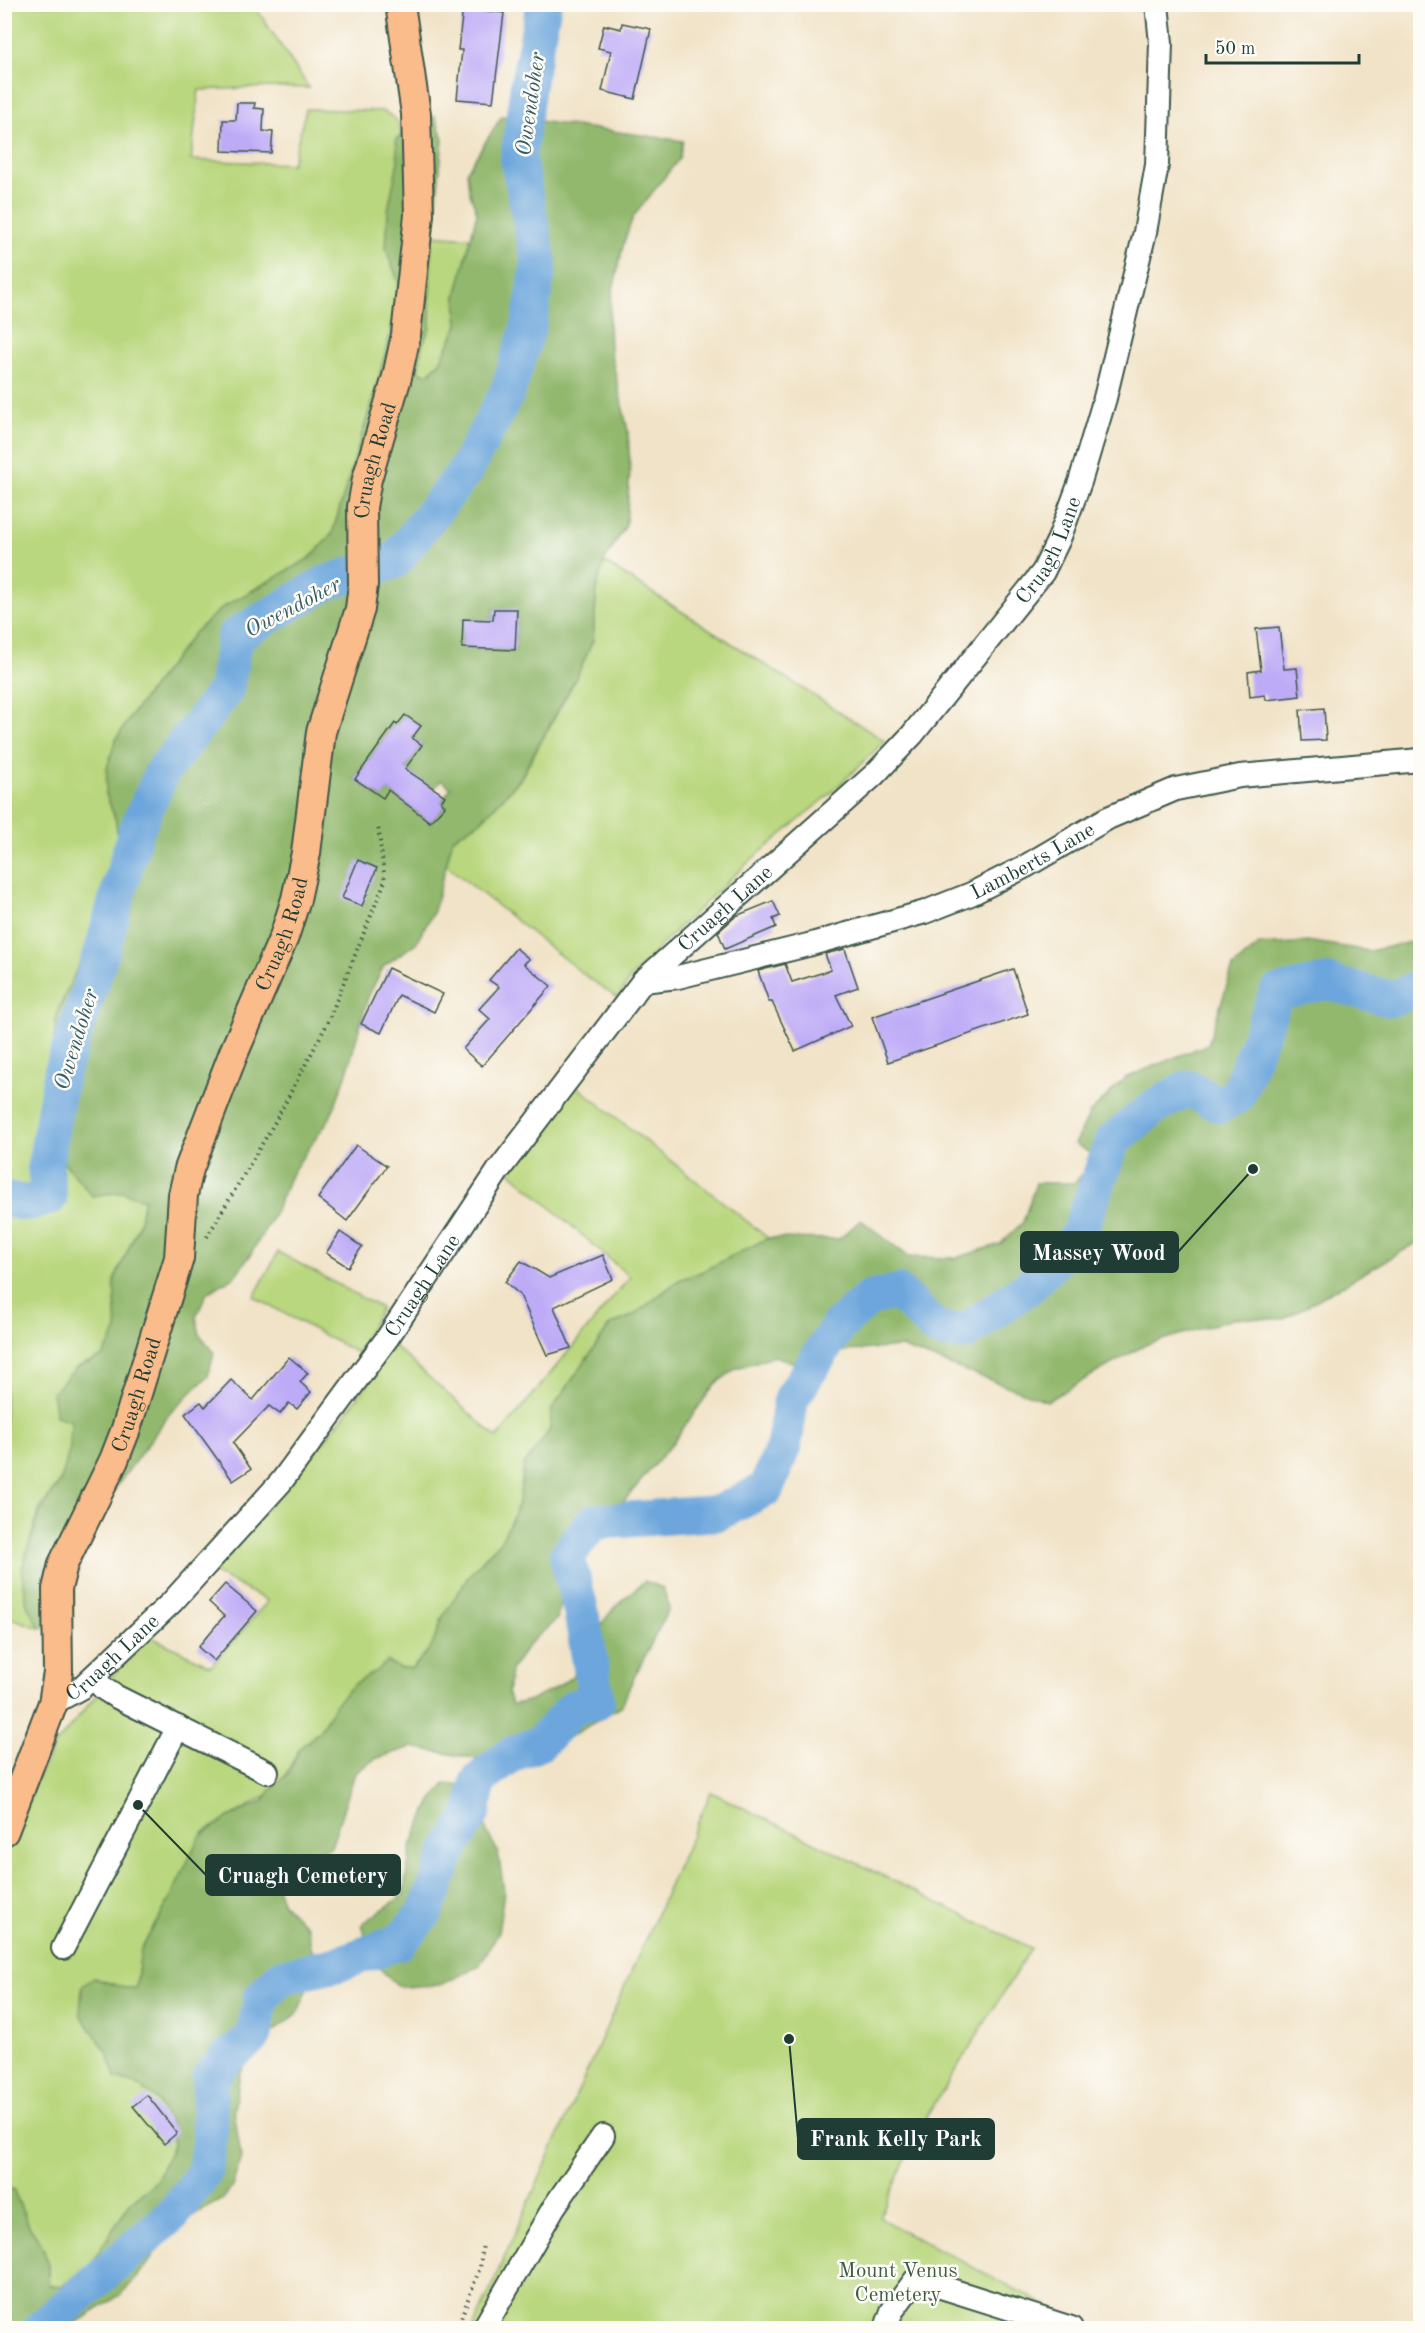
<svg xmlns="http://www.w3.org/2000/svg" width="1425" height="2333" font-family="'Old Standard TT',serif">
  <rect width="100%" height="100%" fill="#fdfcf7"/>
  <filter id="ink" filterUnits="userSpaceOnUse"><feTurbulence type="fractalNoise" baseFrequency=".0167" numOctaves="2"/><feDisplacementMap in="SourceGraphic" scale="12" xChannelSelector="R" yChannelSelector="G"/><feConvolveMatrix kernelMatrix="1 2 1 2 8 2 1 2 1" color-interpolation-filters="sRGB"/></filter>
  <filter id="wash" filterUnits="userSpaceOnUse"><feTurbulence type="fractalNoise" baseFrequency=".008" numOctaves="4" result="noise"/><feDisplacementMap in="SourceGraphic" scale="24" xChannelSelector="R" yChannelSelector="G"/><feGaussianBlur stdDeviation="1.35" result="paint"/><feColorMatrix in="noise" values="0 0 0 0 0 0 0 0 0 0 0 0 0 0 0 0 0 1.4 0 .05"/><feComposite in="paint" operator="in"/></filter>
  <g filter="url(#wash)">
    <rect width="100%" height="100%" fill="#f1e3c7"/>
    <g fill="#b9d77e" stroke="#6c8a59" stroke-width="1.5">
      <polygon points="5,5 254,5 309,88 271,87 199,90 191,160 292,164 306,109 383,111 396,119 402,134 386,249 399,283 392,326 378,382 332,534 310,558 223,607 194,633 135,710 115,741 106,794 116,821 119,854 113,895 106,916 95,934 57,1013 52,1058 92,1196 123,1192 144,1200 139,1225 114,1281 117,1330 103,1356 76,1368 70,1448 61,1480 39,1510 22,1568 27,1604 39,1628 5,1616"/>
      <polygon points="430,235 471,238 456,297 458,325 440,362 427,375 417,371 422,345 430,328"/>
      <polygon points="604,562 885,741 829,795 751,860 674,932 630,978 618,998 587,977 446,865 453,838 481,821 520,780 555,717 578,674 593,640 597,585"/>
      <path d="M574 1084 768 1238 699 1273 679 1280 634 1315 610 1325 552 1409 550 1430 524 1465 520 1495 515 1513 500 1542 486 1556 443 1616 432 1646 413 1668H399L334 1729 298 1751 278 1789 202 1833 196 1855 141 1949 136 1988H124L94 1978 80 2013 108 2053 115 2077 136 2084 155 2098 172 2125 173 2145 157 2180 130 2203 91 2264 62 2286 48 2285V2265L43 2247 30 2228 13 2189 5 2192 4 1858 30 1792 55 1745 113 1675 149 1636 211 1666 268 1601 211 1571C275 1499 342 1428 393 1345L497 1438 630 1277 510 1172Z"/>
      <polygon points="278,1252 381,1308 357,1353 254,1297"/>
      <polygon points="711,1792 1031,1948 919,2129 880,2216 888,2223 1090,2328 473,2328"/>
    </g>
    <g fill="#92b86d" stroke="#587a50" stroke-width="1.5" fill-rule="evenodd">
      <path d="M435 116 443 139 432 243 429 293 430 328 422 345 418 370 427 375 440 362 458 325 456 297 477 213 469 190 467 171 502 116 683 141 679 159 633 217 624 242 611 299 609 324 610 350 628 431 630 470 626 525 604 562 597 585 593 640 578 674 519 780 481 821 453 838 434 911 416 943 384 966 368 997 346 1076 330 1118 293 1171 272 1218 249 1257 234 1277 207 1293 196 1317 200 1335 214 1352 208 1376 170 1413 104 1504 76 1577 70 1623 39 1628 27 1604 22 1569 39 1514 61 1480 70 1448 71 1421 56 1416 52 1393 76 1368 103 1356 117 1330 114 1281 139 1225 144 1200 123 1192 92 1196 36 1129 52 1058 57 1013 82 957 106 916 113 895 119 854 116 821 106 794 107 768 115 741 135 710 194 633 223 607 310 558 332 534 378 382 392 326 399 283 386 249 388 210 398 161 396 139ZM494 609 517 610 515 650 462 648 463 619 493 620ZM405 715 421 726 412 738 422 745 405 769 434 789 441 780 451 788 441 802 445 806 430 822 388 790 382 798 355 779 395 723 397 725Z"/>
      <path d="M1420 940V1241L1284 1319 1236 1318 1145 1345 1047 1401 901 1347 844 1351 818 1364 792 1362 774 1356 737 1368 715 1384 674 1441 596 1535 568 1575 557 1619 529 1644 511 1670 508 1694 511 1704C534 1703 569 1683 583 1665 591 1654 593 1638 600 1627 611 1608 629 1594 645 1581L663 1588 669 1608 630 1686 622 1706 571 1736 541 1759 505 1764 412 1747 375 1759 355 1773 331 1847 279 1869 277 1887 283 1904 307 1927 316 1970 297 2014 257 2044 240 2074 234 2110 241 2157 232 2187 223 2199 200 2211 168 2233 147 2265 122 2294 68 2328H5V2192L13 2189 30 2228 43 2247 48 2265V2285L62 2286 91 2264 130 2203 157 2180 173 2145 172 2125 155 2098 136 2084 115 2078 108 2053 80 2014 82 1986 94 1978 124 1988H136L141 1949 170 1899 199 1837 229 1817 262 1802 275 1785 288 1774 300 1748 320 1730 336 1703 354 1684 376 1671 387 1661 399 1668H413L432 1646 443 1616 470 1574 500 1542 515 1513 520 1495 524 1465 550 1430 552 1409 610 1325 634 1315 679 1280 699 1273 768 1238 839 1239 861 1220 909 1257 956 1258 1000 1244 1023 1222 1036 1183H1075L1095 1156 1075 1144 1090 1113 1125 1078 1208 1044 1233 967 1259 945 1313 942 1370 951Z"/>
      <path d="M445 1784 464 1786 479 1801 487 1832 498 1852 504 1891 498 1933 479 1966 441 1985 400 1987C374 1967 369 1955 362 1924L403 1895 412 1843 429 1805Z"/>
    </g>
    <g fill="none" stroke-linecap="round" stroke-linejoin="round">
      <g stroke="#6ca6dc" stroke-width="36">
        <polyline points="4,1200 7,1199 24,1203 49,1198 45,1166 61,1074 101,954 135,833 162,772 226,690 235,636 326,583 395,561 465,471 507,393 529,325 539,264 518,158 528,84 544,4"/>
        <polyline points="41,2328 173,2214 204,2173 209,2146 210,2077 225,2060 254,2036 261,1998 281,1977 335,1965 399,1942 426,1911 449,1851 473,1812 478,1781 510,1755 540,1743 574,1707 597,1702 581,1611 567,1556 593,1522 718,1513 766,1489 784,1445 791,1399 839,1325 870,1298 898,1292 938,1330 965,1332 1030,1286 1078,1236 1113,1140 1156,1106 1188,1088 1220,1105 1237,1096 1277,993 1326,982 1391,999 1420,988"/>
      </g>
    </g>
    <g id="blocks">
      <g fill="#beabf7">
        <polygon points="463,8 504,13 493,102 457,99 462,50 458,50"/>
        <polygon points="622,23 651,29 635,99 602,91 611,51 598,48 604,25 621,29"/>
        <polygon points="237,103 255,103 254,108 264,109 263,131 273,132 271,153 222,151 223,120 236,120"/>
        <polygon points="494,609 517,609 515,650 462,648 463,619 493,620"/>
        <polygon points="1279,627 1284,669 1297,668 1300,696 1266,700 1265,695 1250,697 1248,672 1261,670 1256,629"/>
        <polygon points="1324,708 1326,740 1302,741 1300,710"/>
        <polygon points="405,715 421,726 412,738 422,745 405,769 445,796 441,802 445,806 430,822 388,790 383,798 355,779 395,723 397,725"/>
        <polygon points="358,860 377,868 362,906 342,898"/>
        <polygon points="773,901 780,916 773,919 776,927 725,949 718,932 736,916"/>
        <polygon points="516,948 529,959 524,964 551,986 482,1066 463,1049 490,1019 479,1009 499,987 489,980"/>
        <polygon points="845,949 858,987 836,995 851,1026 795,1051 772,1002 769,1002 758,971 785,964 792,982 831,970 825,954"/>
        <polygon points="388,968 443,994 434,1012 399,995 381,1033 361,1024"/>
        <polygon points="1013,969 1028,1014 888,1062 872,1017"/>
        <polygon points="356,1145 387,1166 347,1221 318,1198"/>
        <polygon points="340,1232 362,1247 348,1267 326,1253"/>
        <polygon points="603,1255 613,1279 554,1307 571,1348 547,1355 520,1295 505,1282 521,1261 549,1278"/>
        <polygon points="289,1357 308,1373 300,1382 311,1392 297,1409 289,1403 280,1414 269,1406 233,1443 251,1469 233,1481 185,1414 201,1402 205,1407 231,1380 253,1400"/>
        <polygon points="225,1584 257,1611 214,1661 198,1647 224,1616 209,1602"/>
        <polygon points="147,2095 177,2133 164,2144 133,2106"/>
      </g>
    </g>
  </g>
  <g filter="url(#ink)">
    <use href="#blocks" fill-opacity="0" stroke="#3e564a" stroke-width="1.5"/>
    <g fill="none" stroke-linecap="round" stroke-linejoin="round">
      <defs>
        <g id="minor">
          <path id="s1" d="M643 981 678 977 808 945 925 912 971 894 1026 866 1108 818 1176 789 1240 776 1420 760"/>
          <polyline points="93,1677 104,1689 115,1696 267,1772"/>
          <path id="s2" d="M53 1703 82 1687 172 1602 281 1482 388 1337 498 1171 643 981 874 775 912 735 1043 572 1059 539 1080 482 1105 398 1145 232 1157 165 1161 43 1157 4"/>
          <polyline points="63,1948 178,1727"/>
          <polyline points="484,2328 554,2207 603,2136"/>
          <polyline points="886,2328 892,2311 916,2279 1071,2328"/>
        </g>
        <g id="major">
          <path id="s3" d="M4 1831 53 1703 58 1673 57 1589 63 1564 114 1460 126 1429 179 1258 183 1195 189 1169 234 1052 284 937 296 899 306 853 321 732 360 609 363 585 362 507 367 479 397 377 406 335 419 215 416 114 400 4"/>
        </g>
      </defs>
      <use href="#minor" stroke="#3e564a" stroke-width="26"/>
      <use href="#major" stroke="#3e564a" stroke-width="32"/>
      <g stroke="#3e564a" stroke-width="4" stroke-dasharray="1.5 4.5" stroke-linecap="butt">
        <polyline points="207,1237 275,1122 327,1024 385,881 378,825"/>
        <polyline points="457,2328 480,2268 483,2243"/>
      </g>
      <use href="#minor" stroke="#fff" stroke-width="22"/>
      <use href="#major" stroke="#fabc8b" stroke-width="28"/>
    </g>
  </g>
  <g text-anchor="middle" stroke-width="5" stroke-linejoin="round" paint-order="stroke">
    <g font-size="21" fill="#1f3d34" stroke="#fdfcf7">
      <text dy="7" stroke="none"><textPath href="#s3" startOffset="1434">Cruagh Road</textPath></text>
      <text dy="7" stroke="none"><textPath href="#s2" startOffset="1533">Cruagh Lane</textPath></text>
      <text dy="7" stroke="none"><textPath href="#s1" startOffset="410">Lamberts Lane</textPath></text>
      <text dy="7" stroke="none"><textPath href="#s2" startOffset="1047">Cruagh Lane</textPath></text>
      <text dy="7" stroke="none"><textPath href="#s3" startOffset="948">Cruagh Road</textPath></text>
      <text dy="7" stroke="none"><textPath href="#s2" startOffset="561">Cruagh Lane</textPath></text>
      <text dy="7" stroke="none"><textPath href="#s3" startOffset="462">Cruagh Road</textPath></text>
      <text dy="7" stroke="none"><textPath href="#s2" startOffset="75">Cruagh Lane</textPath></text>
    </g>
    <g font-size="21" fill="#3e5c43" stroke="#fdfcf7">
      <text x="898" y="2277">Mount Venus<tspan x="898" dy="24">Cemetery</tspan></text>
    </g>
    <g font-size="22" font-style="italic" fill="#365c66" stroke="#fdfcf7">
      <text transform="translate(529 104) rotate(-82)" y="8">Owendoher</text>
      <text transform="translate(292 606) rotate(-28)" y="8">Owendoher</text>
      <text transform="translate(75 1039) rotate(-73)" y="8">Owendoher</text>
    </g>
  </g>
  <path fill="none" stroke="#1f3d34" stroke-width="2" d="M1253 1169L1178 1252M138 1805L206 1875M789 2039L798 2139"/>
  <g fill="#1f3d34" stroke="#fdfcf7" stroke-width="2">
    <circle cx="1253" cy="1169" r="6"/>
    <circle cx="138" cy="1805" r="6"/>
    <circle cx="789" cy="2039" r="6"/>
  </g>
  <g fill="#1f3d34" stroke="#1f3d34" stroke-width="2">
    <rect x="1021" y="1232" width="157" height="40" rx="6"/>
    <rect x="206" y="1855" width="194" height="40" rx="6"/>
    <rect x="798" y="2119" width="196" height="40" rx="6"/>
  </g>
  <g font-size="22" text-anchor="middle" font-weight="bold" fill="#fff">
    <text x="1099" y="1260">Massey Wood</text>
    <text x="303" y="1883">Cruagh Cemetery</text>
    <text x="896" y="2146">Frank Kelly Park</text>
  </g>
  <rect width="1425" height="2333" fill="none" stroke="#fdfcf7" stroke-width="24"/>
  <path d="M1206 54v9h153v-9" fill="none" stroke="#1f3d34" stroke-width="3"/>
  <text x="1215" y="54" font-size="18" fill="#1f3d34" stroke="#fdfcf7" stroke-width="4.5" paint-order="stroke">50 m</text>
</svg>
